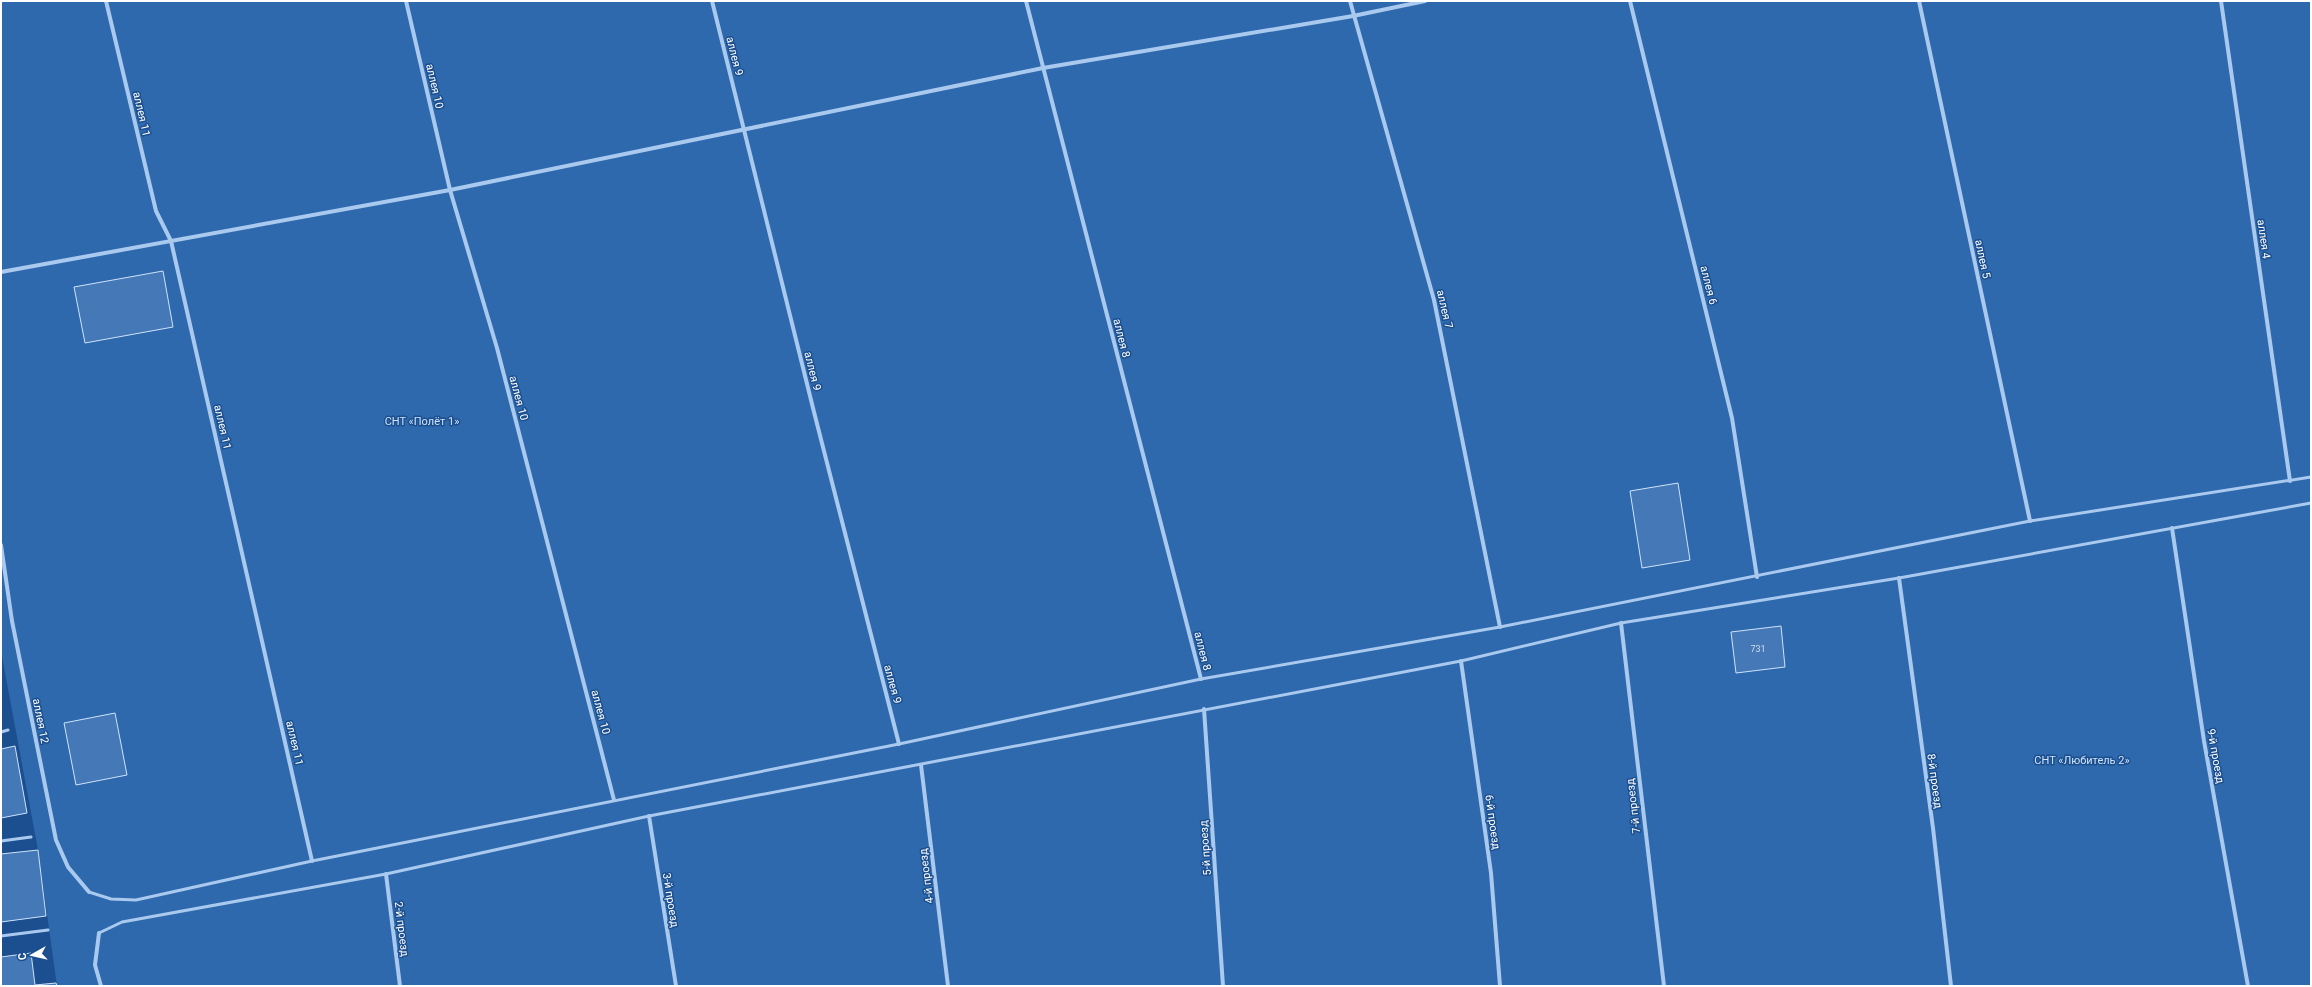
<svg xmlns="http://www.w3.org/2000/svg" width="2312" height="987" font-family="Roboto,sans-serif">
  <rect width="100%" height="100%" fill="#1b4f8f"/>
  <polygon fill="#2e69ad" points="1,1 2311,1 2311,986 57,986 38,850 1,651"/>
  <g fill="#4478b7" stroke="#cfe3fa">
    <polygon points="163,271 173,327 85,343 74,287"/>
    <polygon points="1678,483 1690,560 1642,568 1630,491"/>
    <polygon points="1781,626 1785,667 1736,673 1731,632"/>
    <polygon points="115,713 127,775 76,785 64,723"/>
    <polygon points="15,746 27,813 1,818 1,749"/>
    <polygon points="38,850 46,916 1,922 1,854"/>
    <polygon points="31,953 35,985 56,983 57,986 1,986 1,957"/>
  </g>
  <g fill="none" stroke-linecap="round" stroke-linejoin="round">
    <g stroke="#a9c9ee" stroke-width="3">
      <polyline points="1,732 8,730"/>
      <polyline points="1,841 31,837"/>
      <polyline points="89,892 111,899 136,900 312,861 899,744 1201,679 1500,627 2030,521 2311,477"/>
      <polyline points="99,933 122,922 386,874 649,816 1461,661 1621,623 1899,578 2311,503"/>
      <polyline points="1,936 48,930"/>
    </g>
    <g stroke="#a9c9ee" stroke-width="4">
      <polyline points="106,1 156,211 171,241 312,861"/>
      <polyline points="406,1 450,190 497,348 614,800"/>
      <polyline points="712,1 814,412 899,744"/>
      <polyline points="1026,1 1201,679"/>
      <polyline points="1350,1 1434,300 1500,627"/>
      <polyline points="1630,1 1732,418 1757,577"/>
      <polyline points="1919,1 2030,521"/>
      <polyline points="2221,1 2290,481"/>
      <polyline points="1,272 450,190 1043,68 1353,16 1425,1"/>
      <polyline points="2172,528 2204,741 2248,986"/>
      <polyline points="1,545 12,621 56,840 68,867 89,892"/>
      <polyline points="1899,578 1933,828 1951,986"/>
      <polyline points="1621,623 1664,986"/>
      <polyline points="1461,661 1491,873 1500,986"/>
      <polyline points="1204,709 1223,986"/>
      <polyline points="921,765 948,986"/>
      <polyline points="649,816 676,986"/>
      <polyline points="386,874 400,986"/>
      <polyline points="99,933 95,965 101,986"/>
    </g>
  </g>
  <g text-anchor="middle" stroke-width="3" stroke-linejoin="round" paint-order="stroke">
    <g font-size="9" fill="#d0dded">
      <text x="1758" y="652">731</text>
    </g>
    <g font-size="11" fill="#fff" stroke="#1b4f8f">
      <text transform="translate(735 56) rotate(76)" y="4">аллея 9</text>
      <text transform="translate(435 86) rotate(77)" y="4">аллея 10</text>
      <text transform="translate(142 114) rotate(77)" y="4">аллея 11</text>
      <text transform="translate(2264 239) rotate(82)" y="4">аллея 4</text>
      <text transform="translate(1983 259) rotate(78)" y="4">аллея 5</text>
      <text transform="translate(1709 285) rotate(76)" y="4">аллея 6</text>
      <text transform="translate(1445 309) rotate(77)" y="4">аллея 7</text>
      <text transform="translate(1122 338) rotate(76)" y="4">аллея 8</text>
      <text transform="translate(813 371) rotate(76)" y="4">аллея 9</text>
      <text transform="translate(519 398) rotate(75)" y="4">аллея 10</text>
      <text transform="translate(223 427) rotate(77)" y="4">аллея 11</text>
      <text transform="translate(1203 651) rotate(76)" y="4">аллея 8</text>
      <text transform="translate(893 684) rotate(75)" y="4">аллея 9</text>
      <text transform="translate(601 712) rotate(75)" y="4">аллея 10</text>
      <text transform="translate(41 721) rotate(79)" y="4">аллея 12</text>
      <text transform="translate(295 743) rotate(77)" y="4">аллея 11</text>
      <text transform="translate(2216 756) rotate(80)" y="4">9-й проезд</text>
      <text transform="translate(1935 781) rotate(82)" y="4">8-й проезд</text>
      <text transform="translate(1633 806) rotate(-97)" y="4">7-й проезд</text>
      <text transform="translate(1493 822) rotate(82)" y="4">6-й проезд</text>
      <text transform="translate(1205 848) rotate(-94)" y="4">5-й проезд</text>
      <text transform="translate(926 876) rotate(-97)" y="4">4-й проезд</text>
      <text transform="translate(671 900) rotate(81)" y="4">3-й проезд</text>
      <text transform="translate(402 929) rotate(83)" y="4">2-й проезд</text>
    </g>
    <g font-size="11" fill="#cfe3fa" stroke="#1b4f8f">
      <text x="422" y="425">СНТ «Полёт 1»</text>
      <text x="2082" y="764">СНТ «Любитель 2»</text>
    </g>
  </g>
  <rect width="2312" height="987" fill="none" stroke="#ffffff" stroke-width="4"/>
  <g transform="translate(32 955) rotate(262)" stroke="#1b4f8f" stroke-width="3" paint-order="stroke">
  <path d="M0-3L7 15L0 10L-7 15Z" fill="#ffffff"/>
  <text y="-6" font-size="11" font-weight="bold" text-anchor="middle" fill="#ffffff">С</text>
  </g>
</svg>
